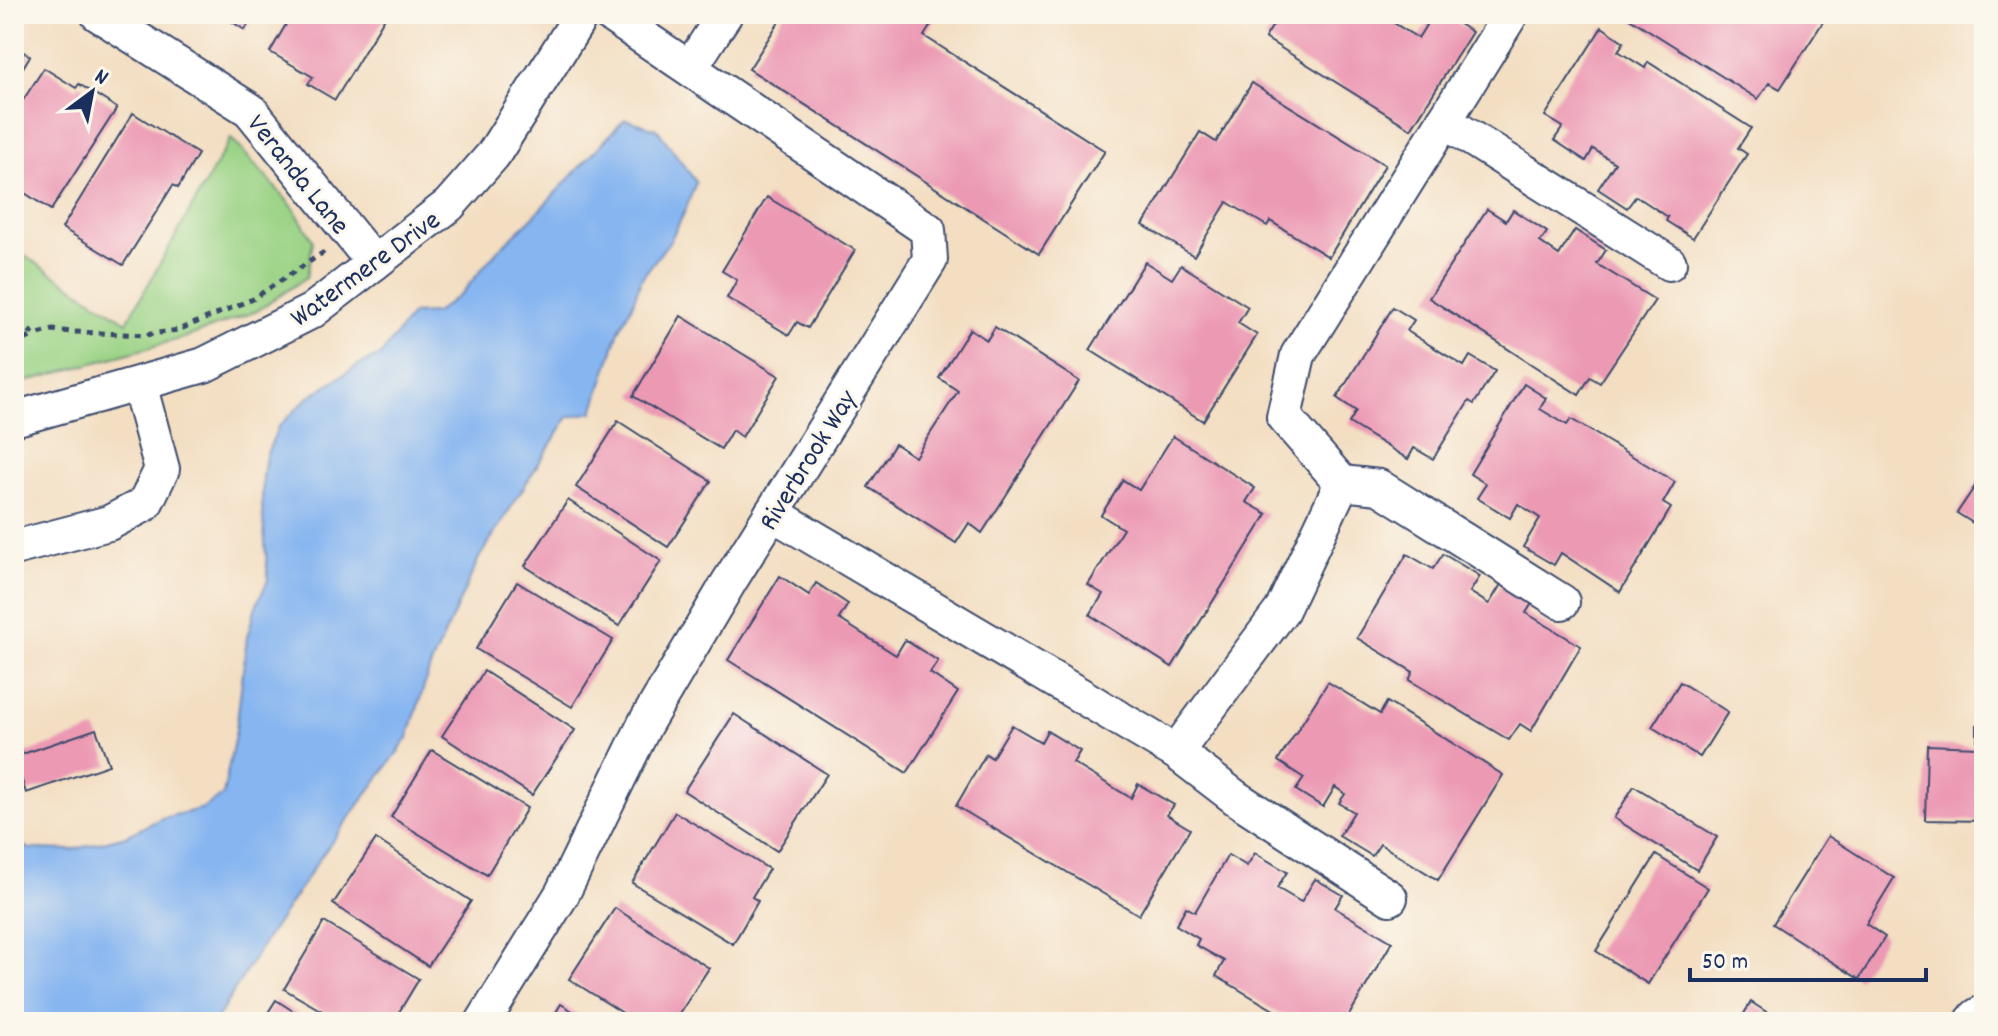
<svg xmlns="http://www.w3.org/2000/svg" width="1998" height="1036" font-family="Dekko,sans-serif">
  <rect width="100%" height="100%" fill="#fbf7ec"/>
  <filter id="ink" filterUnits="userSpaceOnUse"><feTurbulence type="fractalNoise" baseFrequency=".0125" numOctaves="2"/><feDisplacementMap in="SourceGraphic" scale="16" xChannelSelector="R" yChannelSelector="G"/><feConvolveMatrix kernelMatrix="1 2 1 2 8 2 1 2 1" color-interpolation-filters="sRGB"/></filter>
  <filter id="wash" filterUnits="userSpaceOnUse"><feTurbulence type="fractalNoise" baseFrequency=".006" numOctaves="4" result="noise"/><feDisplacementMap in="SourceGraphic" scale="32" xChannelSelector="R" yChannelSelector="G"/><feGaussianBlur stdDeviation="1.8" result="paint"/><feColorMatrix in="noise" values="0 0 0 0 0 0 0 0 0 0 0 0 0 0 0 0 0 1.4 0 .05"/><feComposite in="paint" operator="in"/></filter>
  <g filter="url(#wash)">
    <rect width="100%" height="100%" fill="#f3dec2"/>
    <polygon fill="#9bd386" stroke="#5b8172" stroke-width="2" points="231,138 293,207 313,241 307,277 257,311 187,337 14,385 14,249 127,322"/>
    <polygon fill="#86b5f0" stroke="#5072a7" stroke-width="2" points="625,119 657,129 696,182 685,211 671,239 641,279 633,303 619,331 593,412 568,417 479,558 430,667 408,738 320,858 261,947 215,1022 14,1022 14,841 30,849 72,850 126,836 162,818 201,809 223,795 236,730 247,637 256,606 268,580 262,504 263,476 266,456 278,427 309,397 360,364 381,355 412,314 435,313 463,292 497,251 531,219"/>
    <g id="blocks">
      <g fill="#ec99b4">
        <polygon points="220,14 254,14 245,30"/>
        <polygon points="292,14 387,14 335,100 308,84 313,77 270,52"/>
        <polygon points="784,14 938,14 924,36 1105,151 1039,254 749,69"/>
        <polygon points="1280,14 1381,14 1381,15 1418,38 1433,14 1443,14 1472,32 1411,129 1265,38"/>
        <polygon points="1623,14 1828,14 1780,89 1769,83 1758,99"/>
        <polygon points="1602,27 1624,42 1618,51 1645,68 1648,62 1751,128 1738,148 1747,154 1693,238 1666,221 1668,217 1636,196 1627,208 1598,189 1615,163 1593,149 1586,161 1554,140 1563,127 1545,116"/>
        <polygon points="14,46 30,56 14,82"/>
        <polygon points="44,68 76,88 79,84 117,108 51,210 14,186 14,114"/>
        <polygon points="1252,83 1385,165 1329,257 1270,221 1267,226 1227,202 1194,256 1143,225 1200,132 1216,142"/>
        <polygon points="133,113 198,154 178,188 173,185 123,265 62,228"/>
        <polygon points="767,197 855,250 808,328 797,322 789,335 727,298 737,280 722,271"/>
        <polygon points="1487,209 1506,221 1513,210 1547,232 1540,242 1559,255 1575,230 1606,250 1597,264 1655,300 1600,383 1590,377 1579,395 1429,298"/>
        <polygon points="1145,262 1172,279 1181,265 1248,307 1238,323 1257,335 1203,421 1090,350"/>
        <polygon points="1393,307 1414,320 1407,331 1464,366 1470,356 1495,371 1474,404 1469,401 1433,459 1414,448 1408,459 1349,423 1356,411 1337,398"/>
        <polygon points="681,316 779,376 742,437 732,430 721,449 633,396"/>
        <polygon points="995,327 1079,381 982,533 969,523 956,543 868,487 895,444 915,457 958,391 939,378 970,329 987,340"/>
        <polygon points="1524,384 1546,398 1540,409 1567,425 1571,419 1675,482 1663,503 1671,508 1620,592 1561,553 1554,565 1523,547 1540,518 1518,504 1510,518 1477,498 1486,484 1470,474"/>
        <polygon points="618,421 711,481 668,547 576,487"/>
        <polygon points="1173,436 1255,488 1246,502 1267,514 1172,667 1090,615 1103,594 1088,585 1123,529 1101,515 1123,480 1139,490"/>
        <polygon points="1984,473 1984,530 1957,513"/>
        <polygon points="568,500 661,561 619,626 525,566"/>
        <polygon points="1407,554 1433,569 1443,554 1480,576 1470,592 1489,604 1503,581 1534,600 1526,613 1581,646 1531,731 1520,724 1509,740 1409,680 1413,672 1357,638"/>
        <polygon points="780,576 809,595 816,583 848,604 839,619 896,655 905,640 938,661 930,673 958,692 907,773 728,660"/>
        <polygon points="517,582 613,640 572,707 476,649"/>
        <polygon points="484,671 575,730 532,795 442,736"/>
        <polygon points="1328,682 1380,714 1387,702 1503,775 1438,880 1380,844 1372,856 1339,836 1354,812 1339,803 1345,794 1335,787 1323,807 1296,790 1304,778 1278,761"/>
        <polygon points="1680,682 1728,712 1700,757 1652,727"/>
        <polygon points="734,714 827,774 777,851 684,791"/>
        <polygon points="1012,725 1041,742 1047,731 1080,751 1073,763 1131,798 1138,784 1174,805 1167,815 1190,829 1139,915 956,806 986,754 992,758"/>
        <polygon points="1977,725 1984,726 1984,821 1925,820 1927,745 1977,747"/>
        <polygon points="96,729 109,765 26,793 14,757"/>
        <polygon points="432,750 527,808 487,875 391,817"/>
        <polygon points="1634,786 1717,837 1697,870 1614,818"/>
        <polygon points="675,812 769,869 752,897 758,901 733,944 632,883"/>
        <polygon points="1828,836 1894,878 1866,924 1885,937 1859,979 1773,924"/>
        <polygon points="376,839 471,901 428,966 333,904"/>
        <polygon points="1255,853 1287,872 1277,888 1301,902 1315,879 1343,895 1335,908 1392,942 1345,1022 1335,1022 1331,1020 1330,1022 1294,1022 1216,976 1224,961 1196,945 1199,939 1176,925 1186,907 1195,912 1228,855 1247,866"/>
        <polygon points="1656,855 1708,888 1648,984 1596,951"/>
        <polygon points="615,908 709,968 674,1022 637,1022 569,979"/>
        <polygon points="324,922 419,979 393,1022 341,1022 284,989"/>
        <polygon points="276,1000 310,1022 262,1022"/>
        <polygon points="1751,1002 1782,1022 1739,1022"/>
        <polygon points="561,1004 590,1022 550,1022"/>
      </g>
    </g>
  </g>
  <g filter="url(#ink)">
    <use href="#blocks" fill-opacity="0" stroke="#3b496d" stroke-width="2"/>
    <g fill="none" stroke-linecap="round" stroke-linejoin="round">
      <defs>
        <g id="minor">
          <polyline points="98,14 250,110 374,263"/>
          <polyline points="690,68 725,14"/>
          <polyline points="1444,121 1669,263"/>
          <polyline points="14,419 204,365 312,311 449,205 493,155 582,14"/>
          <polyline points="1342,483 1379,487 1562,602"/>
          <polyline points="772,513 1176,752 1282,610 1342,483 1284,417 1298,355 1511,14"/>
          <polyline points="14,548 109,523 145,504 162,469 139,384"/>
          <polyline points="1176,752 1236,798 1390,898"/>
          <polyline points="483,1022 562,894 645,724 729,582 930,260 928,230 609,14"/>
          <polyline points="1972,1022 1977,1016 1984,1012"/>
        </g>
      </defs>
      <use href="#minor" stroke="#3b496d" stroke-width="38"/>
      <g stroke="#3b496d" stroke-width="5" stroke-dasharray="6 6" stroke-linecap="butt">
        <polyline points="14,312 26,328 35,335 53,330 72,332 145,335 178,330 253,299 324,252"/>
        <polyline points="14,345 35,335"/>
      </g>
      <use href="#minor" stroke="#fff" stroke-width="34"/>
    </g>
  </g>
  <g text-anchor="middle" stroke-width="6" stroke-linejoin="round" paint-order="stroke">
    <g font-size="28" fill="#1b2f5e" stroke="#fbf7ec">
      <text transform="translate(300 173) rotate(51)" y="10">Veranda Lane</text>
      <text transform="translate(364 267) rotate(-36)" y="10">Watermere Drive</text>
      <text transform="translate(806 459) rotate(-58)" y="10">Riverbrook Way</text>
    </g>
  </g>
  <rect width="1998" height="1036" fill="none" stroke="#fbf7ec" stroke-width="48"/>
  <g transform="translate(92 92) rotate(32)" stroke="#fbf7ec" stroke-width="6" paint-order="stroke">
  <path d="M0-6L14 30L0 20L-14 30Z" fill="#1b2f5e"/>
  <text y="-12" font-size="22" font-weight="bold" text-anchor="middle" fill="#1b2f5e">N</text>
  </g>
  <path d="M1690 968v12h236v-12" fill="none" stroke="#1b2f5e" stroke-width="4"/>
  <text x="1702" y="968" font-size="24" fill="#1b2f5e" stroke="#fbf7ec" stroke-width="6" paint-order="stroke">50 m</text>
</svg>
